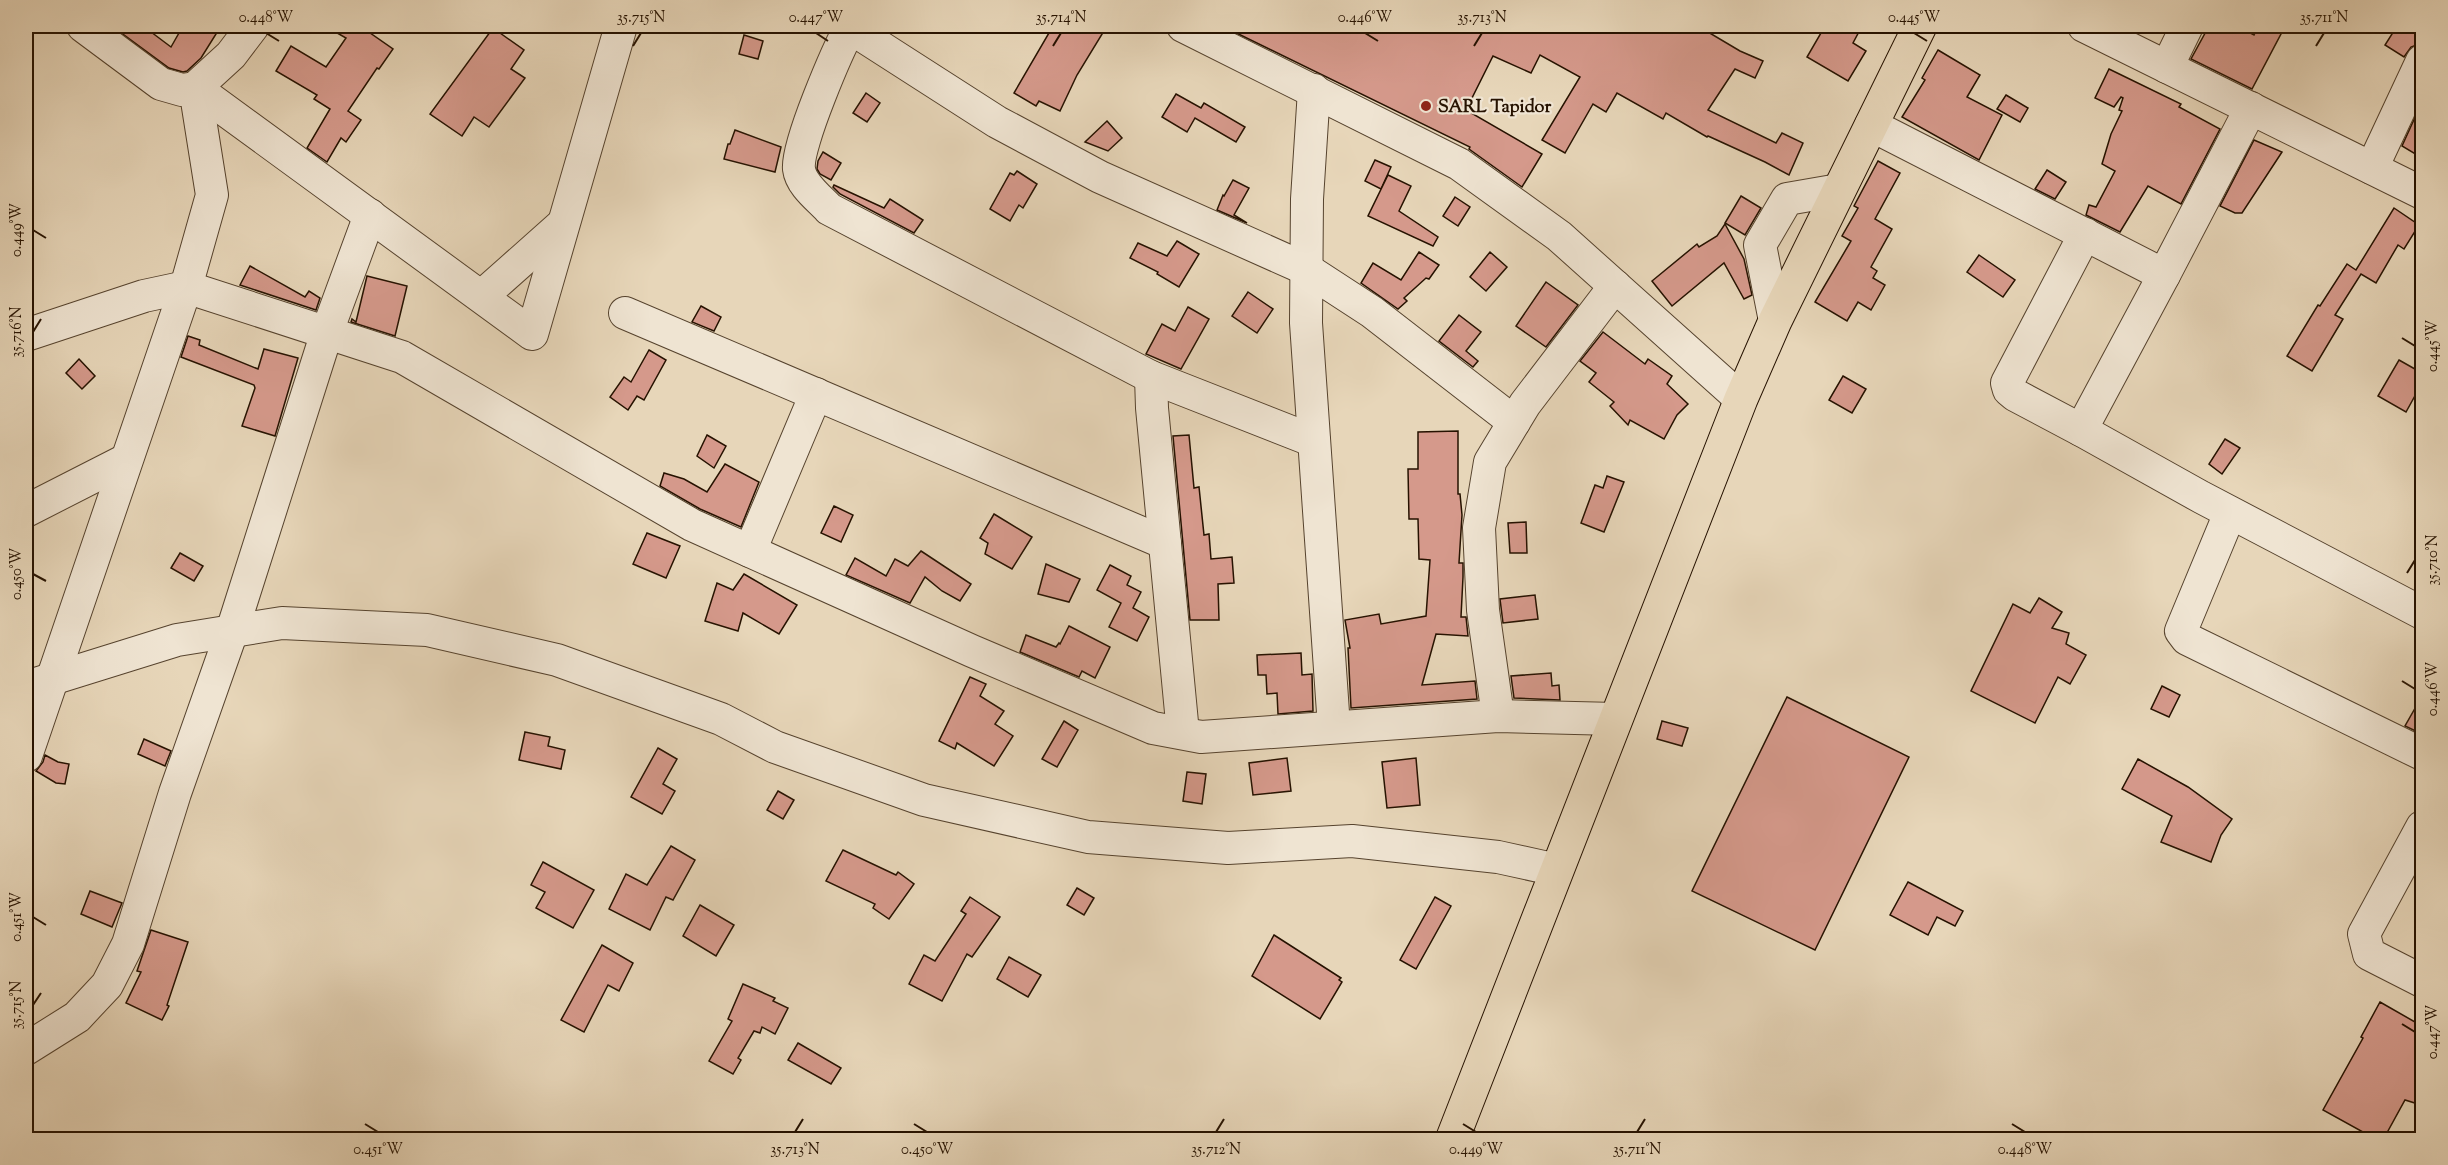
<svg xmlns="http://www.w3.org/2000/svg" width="2448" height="1165" font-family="'Sorts Mill Goudy',serif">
  <rect width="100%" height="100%" fill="#e7d6b9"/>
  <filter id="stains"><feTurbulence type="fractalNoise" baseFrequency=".00333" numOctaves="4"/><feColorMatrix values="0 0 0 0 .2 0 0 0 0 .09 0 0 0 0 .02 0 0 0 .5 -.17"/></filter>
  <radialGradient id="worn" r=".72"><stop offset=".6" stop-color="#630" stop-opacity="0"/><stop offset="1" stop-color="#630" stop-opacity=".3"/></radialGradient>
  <g fill="#d5998b" stroke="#261200" stroke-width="1.5">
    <polygon points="112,26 143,26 171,47 183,26 221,26 201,58 187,71 183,72 169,68"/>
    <polygon points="325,26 360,26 393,49 379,69 377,68 348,111 361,120 346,142 341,138 327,162 307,148 330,109 314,99 317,95 276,71 291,46 326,67 346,38"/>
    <polygon points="1053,26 1107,26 1077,75 1060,111 1039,101 1036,106 1014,93"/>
    <polygon points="1222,26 1698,26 1740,51 1763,61 1755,78 1735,69 1708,110 1776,143 1782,133 1803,143 1789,175 1765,162 1708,136 1707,137 1666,113 1663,119 1617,93 1606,112 1593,104 1565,153 1542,140 1580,77 1540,55 1531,73 1493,56 1466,110 1542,154 1522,187 1469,149 1470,147"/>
    <polygon points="1825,26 1862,26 1853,43 1866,51 1848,81 1807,57"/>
    <polygon points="2209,26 2237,26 2254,35 2258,26 2268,26 2282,32 2252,89 2191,59"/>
    <polygon points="2397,26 2404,26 2422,36 2422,43 2411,47 2404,57 2385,45"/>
    <polygon points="493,28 524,50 511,69 525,78 489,127 474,117 462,136 430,114"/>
    <polygon points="744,35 763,41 758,59 739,54"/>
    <polygon points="1938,50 1980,75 1967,97 2002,115 1979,160 1902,117 1925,80 1922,78"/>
    <polygon points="2109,69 2181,104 2179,107 2220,129 2181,204 2148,186 2120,232 2086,215 2089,205 2096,207 2115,171 2102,164 2111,134 2122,111 2119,110 2123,98 2121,97 2114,107 2095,98"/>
    <polygon points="866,93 880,103 867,122 853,113"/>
    <polygon points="1176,94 1201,108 1204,103 1245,127 1236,142 1195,118 1187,132 1162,117"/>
    <polygon points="2006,95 2028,108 2020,122 1997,109"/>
    <polygon points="2422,102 2422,158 2402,146"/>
    <polygon points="1107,121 1122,138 1108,151 1085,142"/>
    <polygon points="735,130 781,147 775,172 724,159 728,144 730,144"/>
    <polygon points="2254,140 2282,152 2242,213 2235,213 2220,206"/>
    <polygon points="823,152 841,163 831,180 820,174 817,169 818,161"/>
    <polygon points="1375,160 1391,167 1381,189 1365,181"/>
    <polygon points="1878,161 1900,173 1875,219 1892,229 1871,267 1877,271 1873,278 1885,285 1871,310 1858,302 1847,321 1815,302 1851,241 1842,236 1858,208 1854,206"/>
    <polygon points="2047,170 2066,182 2055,199 2035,189"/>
    <polygon points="1017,171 1037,184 1023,208 1019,205 1010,221 990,209 1010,173 1014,175"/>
    <polygon points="1388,175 1411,186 1399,211 1438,237 1433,246 1368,216"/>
    <polygon points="1233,180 1249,188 1234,215 1247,223 1217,210 1223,195 1224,196"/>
    <polygon points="834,185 884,208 890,199 923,220 914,233 840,194 833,187"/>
    <polygon points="1741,196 1761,208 1745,235 1725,223"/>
    <polygon points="1455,197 1470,207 1458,226 1443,216"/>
    <polygon points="2394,208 2419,225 2404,249 2398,245 2376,283 2361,274 2335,315 2343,319 2312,371 2287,356 2318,305 2320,306 2347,264 2356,270"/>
    <polygon points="1725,224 1744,259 1752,295 1744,299 1724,263 1672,306 1652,281 1697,244 1699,247 1717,236"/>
    <polygon points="1177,241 1199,254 1179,287 1157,274 1158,272 1130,258 1138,243 1167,256"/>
    <polygon points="1419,252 1439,265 1429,279 1426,278 1404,298 1407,301 1398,309 1361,283 1373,263 1401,280"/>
    <polygon points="1490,252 1507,267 1486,291 1470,277"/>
    <polygon points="1979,255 2015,280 2003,297 1967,272"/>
    <polygon points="250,266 305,297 309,291 320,298 316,310 240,285"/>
    <polygon points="367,276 407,286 395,336 351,322 352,319 356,322"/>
    <polygon points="1546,282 1578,305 1546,347 1516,326"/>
    <polygon points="1248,292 1273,309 1257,333 1232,316"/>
    <polygon points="701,306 721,317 714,331 692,322"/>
    <polygon points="1188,307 1209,319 1181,369 1146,354 1162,324 1175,331"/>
    <polygon points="1459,315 1481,332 1466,351 1478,361 1473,367 1439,341"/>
    <polygon points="1603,332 1645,364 1648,359 1672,376 1667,384 1688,404 1677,415 1664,439 1630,420 1628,425 1610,406 1614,402 1589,382 1596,373 1580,361"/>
    <polygon points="188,336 200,340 199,345 258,369 264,349 298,358 275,436 242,426 255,388 254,385 181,357"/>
    <polygon points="649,350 666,360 644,400 637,396 628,410 610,397 624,377 631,382"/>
    <polygon points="79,359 95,376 82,389 66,373"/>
    <polygon points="2399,360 2422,373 2422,383 2406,412 2378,396"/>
    <polygon points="1843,376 1866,389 1852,413 1829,400"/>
    <polygon points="1458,431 1458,494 1460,494 1462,515 1459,563 1463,563 1463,577 1461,617 1466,617 1468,636 1436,634 1422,685 1475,681 1477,699 1351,708 1348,648 1350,648 1345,620 1379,614 1381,624 1426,616 1430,560 1419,559 1418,519 1409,519 1408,469 1418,469 1418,432"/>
    <polygon points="707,435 726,446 714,468 697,456"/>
    <polygon points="1189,435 1194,488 1199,487 1204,535 1209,534 1211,559 1232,557 1234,583 1218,584 1219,620 1190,620 1173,436"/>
    <polygon points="2225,439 2240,448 2222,474 2209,464"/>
    <polygon points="725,464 759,482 741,527 700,509 660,486 664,473 684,479 707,492"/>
    <polygon points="1607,476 1624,482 1604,532 1581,523 1595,485 1603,488"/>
    <polygon points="834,506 853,515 841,542 821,533"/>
    <polygon points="994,514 1032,537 1012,569 985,554 988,543 980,538"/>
    <polygon points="1526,522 1527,553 1510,553 1508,523"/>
    <polygon points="647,533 680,546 666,578 633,564"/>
    <polygon points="921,551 971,584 960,601 942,591 925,577 910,603 846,575 855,558 886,576 895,559 908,566"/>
    <polygon points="180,553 203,566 194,581 171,568"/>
    <polygon points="1046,564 1080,579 1069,602 1038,594"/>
    <polygon points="1110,565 1131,576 1127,585 1141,592 1133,608 1149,617 1137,641 1109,627 1121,603 1097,590"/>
    <polygon points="744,574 797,605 779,634 743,613 738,631 705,621 717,583 733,590"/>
    <polygon points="1535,595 1538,619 1503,623 1500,599"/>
    <polygon points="2039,598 2062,612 2052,628 2069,633 2066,644 2086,655 2070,684 2058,677 2035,723 1971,691 2013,604 2030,613"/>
    <polygon points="1069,626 1110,647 1095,678 1082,671 1079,677 1020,652 1026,635 1056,647 1059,643 1060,644"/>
    <polygon points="1301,653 1302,675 1312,674 1313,711 1278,714 1277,693 1267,694 1266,675 1258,675 1257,655"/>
    <polygon points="1551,673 1552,686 1559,685 1560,700 1514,698 1511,676"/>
    <polygon points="970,677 986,684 980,696 1004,711 995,724 1013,736 994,766 957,743 955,749 939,741"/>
    <polygon points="2162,686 2180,695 2169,717 2151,709"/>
    <polygon points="2422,696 2422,734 2405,726"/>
    <polygon points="1787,697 1909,757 1815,950 1692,891"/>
    <polygon points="1064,721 1078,730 1057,767 1042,759"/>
    <polygon points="1662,721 1688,728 1682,746 1657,739"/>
    <polygon points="525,732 550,737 548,746 565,750 561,769 519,760"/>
    <polygon points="144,739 171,751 165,766 138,754"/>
    <polygon points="658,748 677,759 663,784 675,791 662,814 631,797"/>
    <polygon points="45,755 58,762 69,764 65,784 56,783 36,771 43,762"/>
    <polygon points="1287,758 1291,791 1253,795 1249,763"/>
    <polygon points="1416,758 1420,805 1387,808 1382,762"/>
    <polygon points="2138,759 2188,787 2232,819 2221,835 2211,862 2161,842 2172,816 2122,789"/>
    <polygon points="1187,772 1206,774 1202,804 1183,801"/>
    <polygon points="778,791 794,800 783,819 767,810"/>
    <polygon points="671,846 695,860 673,900 666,897 650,930 609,909 626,874 647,885"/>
    <polygon points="843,850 896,875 898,872 914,884 889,919 873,908 875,904 826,881"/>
    <polygon points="543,862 594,890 573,928 536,908 545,892 531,885"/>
    <polygon points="1908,882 1963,911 1955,926 1937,917 1928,935 1890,915"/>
    <polygon points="1077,888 1094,898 1084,915 1067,905"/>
    <polygon points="90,891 122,903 112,927 81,914"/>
    <polygon points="970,897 1000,917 972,957 967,954 942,1001 909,984 924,955 935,961 966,914 961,911"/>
    <polygon points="1435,897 1451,906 1416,969 1400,960"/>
    <polygon points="700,905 734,925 716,956 683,936"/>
    <polygon points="151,930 188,942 167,1005 169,1006 162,1020 126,1003 141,972 137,971"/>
    <polygon points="1274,935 1341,978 1339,980 1342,982 1320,1019 1252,976"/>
    <polygon points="602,945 633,963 619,991 608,985 584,1032 561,1020"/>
    <polygon points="1009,957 1041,975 1028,997 997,979"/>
    <polygon points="743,984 775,998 773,1001 788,1008 775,1034 762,1027 760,1033 754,1031 738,1058 741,1060 733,1074 709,1061 732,1021 728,1019"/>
    <polygon points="2380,1002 2422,1026 2422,1091 2418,1104 2405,1100 2383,1140 2358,1140 2363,1132 2323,1110 2363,1038 2361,1037"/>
    <polygon points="798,1043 841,1068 831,1084 788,1060"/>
  </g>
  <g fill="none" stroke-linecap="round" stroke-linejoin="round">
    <defs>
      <g id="minor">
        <polyline points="83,26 161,84 182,90 195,88 231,55 253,26"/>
        <path d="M851 26C838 49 796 146 799 169 801 185 819 198 829 209L1151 377 1314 441"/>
        <polyline points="1183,26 1459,164 1559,236 1741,399"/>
        <polyline points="2084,26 2422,193"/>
        <polyline points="849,27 997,122 1100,177 1306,269 1372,312 1514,422"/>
        <polyline points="2167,67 2187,26"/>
        <polyline points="195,88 532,334 621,26"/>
        <polyline points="1314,90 1307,199 1306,323 1334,727"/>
        <polyline points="1871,125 2164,275 2251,108"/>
        <polyline points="2372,168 2422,61"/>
        <polyline points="2164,275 2081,430 2201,497 2422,613"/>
        <polyline points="482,296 563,224"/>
        <polyline points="625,313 1165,543"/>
        <polyline points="1775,321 1760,245 1787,199 1839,190"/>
        <polyline points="26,335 144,296 186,287 402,357 692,525 972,651 1153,728 1201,737 1498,716 1616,719"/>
        <polyline points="1151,377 1152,408 1183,733"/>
        <polyline points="2081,430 2015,395 2009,390 2007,383 2085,234"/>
        <polyline points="26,511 126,460"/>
        <polyline points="2230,513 2181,631 2187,639 2422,754"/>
        <polyline points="750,551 816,394"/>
        <polyline points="26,687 177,640 282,623 427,630 557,660 721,719 775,747 924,800 1088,837 1228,848 1352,841 1498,857 1557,870"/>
        <polyline points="1498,716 1483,610 1479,528 1490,462 1525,404 1615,286"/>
        <polyline points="26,756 186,287 212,195 195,88"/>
        <polyline points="2422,827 2364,934 2369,954 2422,981"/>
        <polyline points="26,1049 77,1017 107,985 128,944 175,793 232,631 327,332 370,215"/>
      </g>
      <polyline id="major" points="1452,1140 1741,399 1775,321 1920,26"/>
    </defs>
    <use href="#minor" stroke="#56432e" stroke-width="34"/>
    <use href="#major" stroke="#261200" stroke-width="35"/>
    <use href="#minor" stroke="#efe4d2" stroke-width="32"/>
    <use href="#major" stroke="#e7d6b9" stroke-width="33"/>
  </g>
  <path fill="none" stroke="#261200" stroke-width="2" d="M266 33 279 41M816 33 828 41M1365 33 1378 41M1914 33 1927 41M633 46 641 33M1053 46 1061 33M1474 46 1482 33M2316 46 2324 33M33 230 46 238M33 332 41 319M2402 338 2415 346M2407 573 2415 560M33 574 46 581M2402 681 2415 689M33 917 46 925M33 1005 41 993M2402 1024 2415 1032M365 1124 378 1132M914 1124 927 1132M1463 1124 1476 1132M2012 1124 2025 1132M795 1132 803 1119M1216 1132 1224 1119M1637 1132 1645 1119"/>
  <circle fill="#8f2418" stroke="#efe4d2" stroke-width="2" cx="1426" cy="106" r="6"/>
  <g text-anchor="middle" stroke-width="4.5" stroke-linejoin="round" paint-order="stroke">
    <g font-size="18" font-weight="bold" fill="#261200" stroke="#efe4d2" text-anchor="start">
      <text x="1438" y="112">SARL Tapidor</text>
    </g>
  </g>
  <rect width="2448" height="1165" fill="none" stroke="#e7d6b9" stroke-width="66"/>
  <rect x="33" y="33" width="2382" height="1099" fill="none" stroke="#261200" stroke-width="2"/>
  <g font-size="15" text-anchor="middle" fill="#261200">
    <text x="266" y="22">0.448°W</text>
    <text x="641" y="22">35.715°N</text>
    <text x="816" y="22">0.447°W</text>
    <text x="1061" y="22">35.714°N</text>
    <text x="1365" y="22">0.446°W</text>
    <text x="1482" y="22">35.713°N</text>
    <text x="1914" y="22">0.445°W</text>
    <text x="2324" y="22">35.711°N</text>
    <text transform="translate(16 230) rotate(-90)" y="5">0.449°W</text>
    <text transform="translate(16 332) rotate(-90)" y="5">35.716°N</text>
    <text transform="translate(2432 346) rotate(-90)" y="5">0.445°W</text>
    <text transform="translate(2432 560) rotate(-90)" y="5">35.710°N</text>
    <text transform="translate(16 574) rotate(-90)" y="5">0.450°W</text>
    <text transform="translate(2432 689) rotate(-90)" y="5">0.446°W</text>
    <text transform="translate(16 917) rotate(-90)" y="5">0.451°W</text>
    <text transform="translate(16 1005) rotate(-90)" y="5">35.715°N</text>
    <text transform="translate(2432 1032) rotate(-90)" y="5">0.447°W</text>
    <text x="378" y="1154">0.451°W</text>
    <text x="795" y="1154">35.713°N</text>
    <text x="927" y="1154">0.450°W</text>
    <text x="1216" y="1154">35.712°N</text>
    <text x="1476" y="1154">0.449°W</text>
    <text x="1637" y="1154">35.711°N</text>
    <text x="2025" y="1154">0.448°W</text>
  </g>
  <rect width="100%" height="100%" filter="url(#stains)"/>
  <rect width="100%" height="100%" fill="url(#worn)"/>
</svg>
